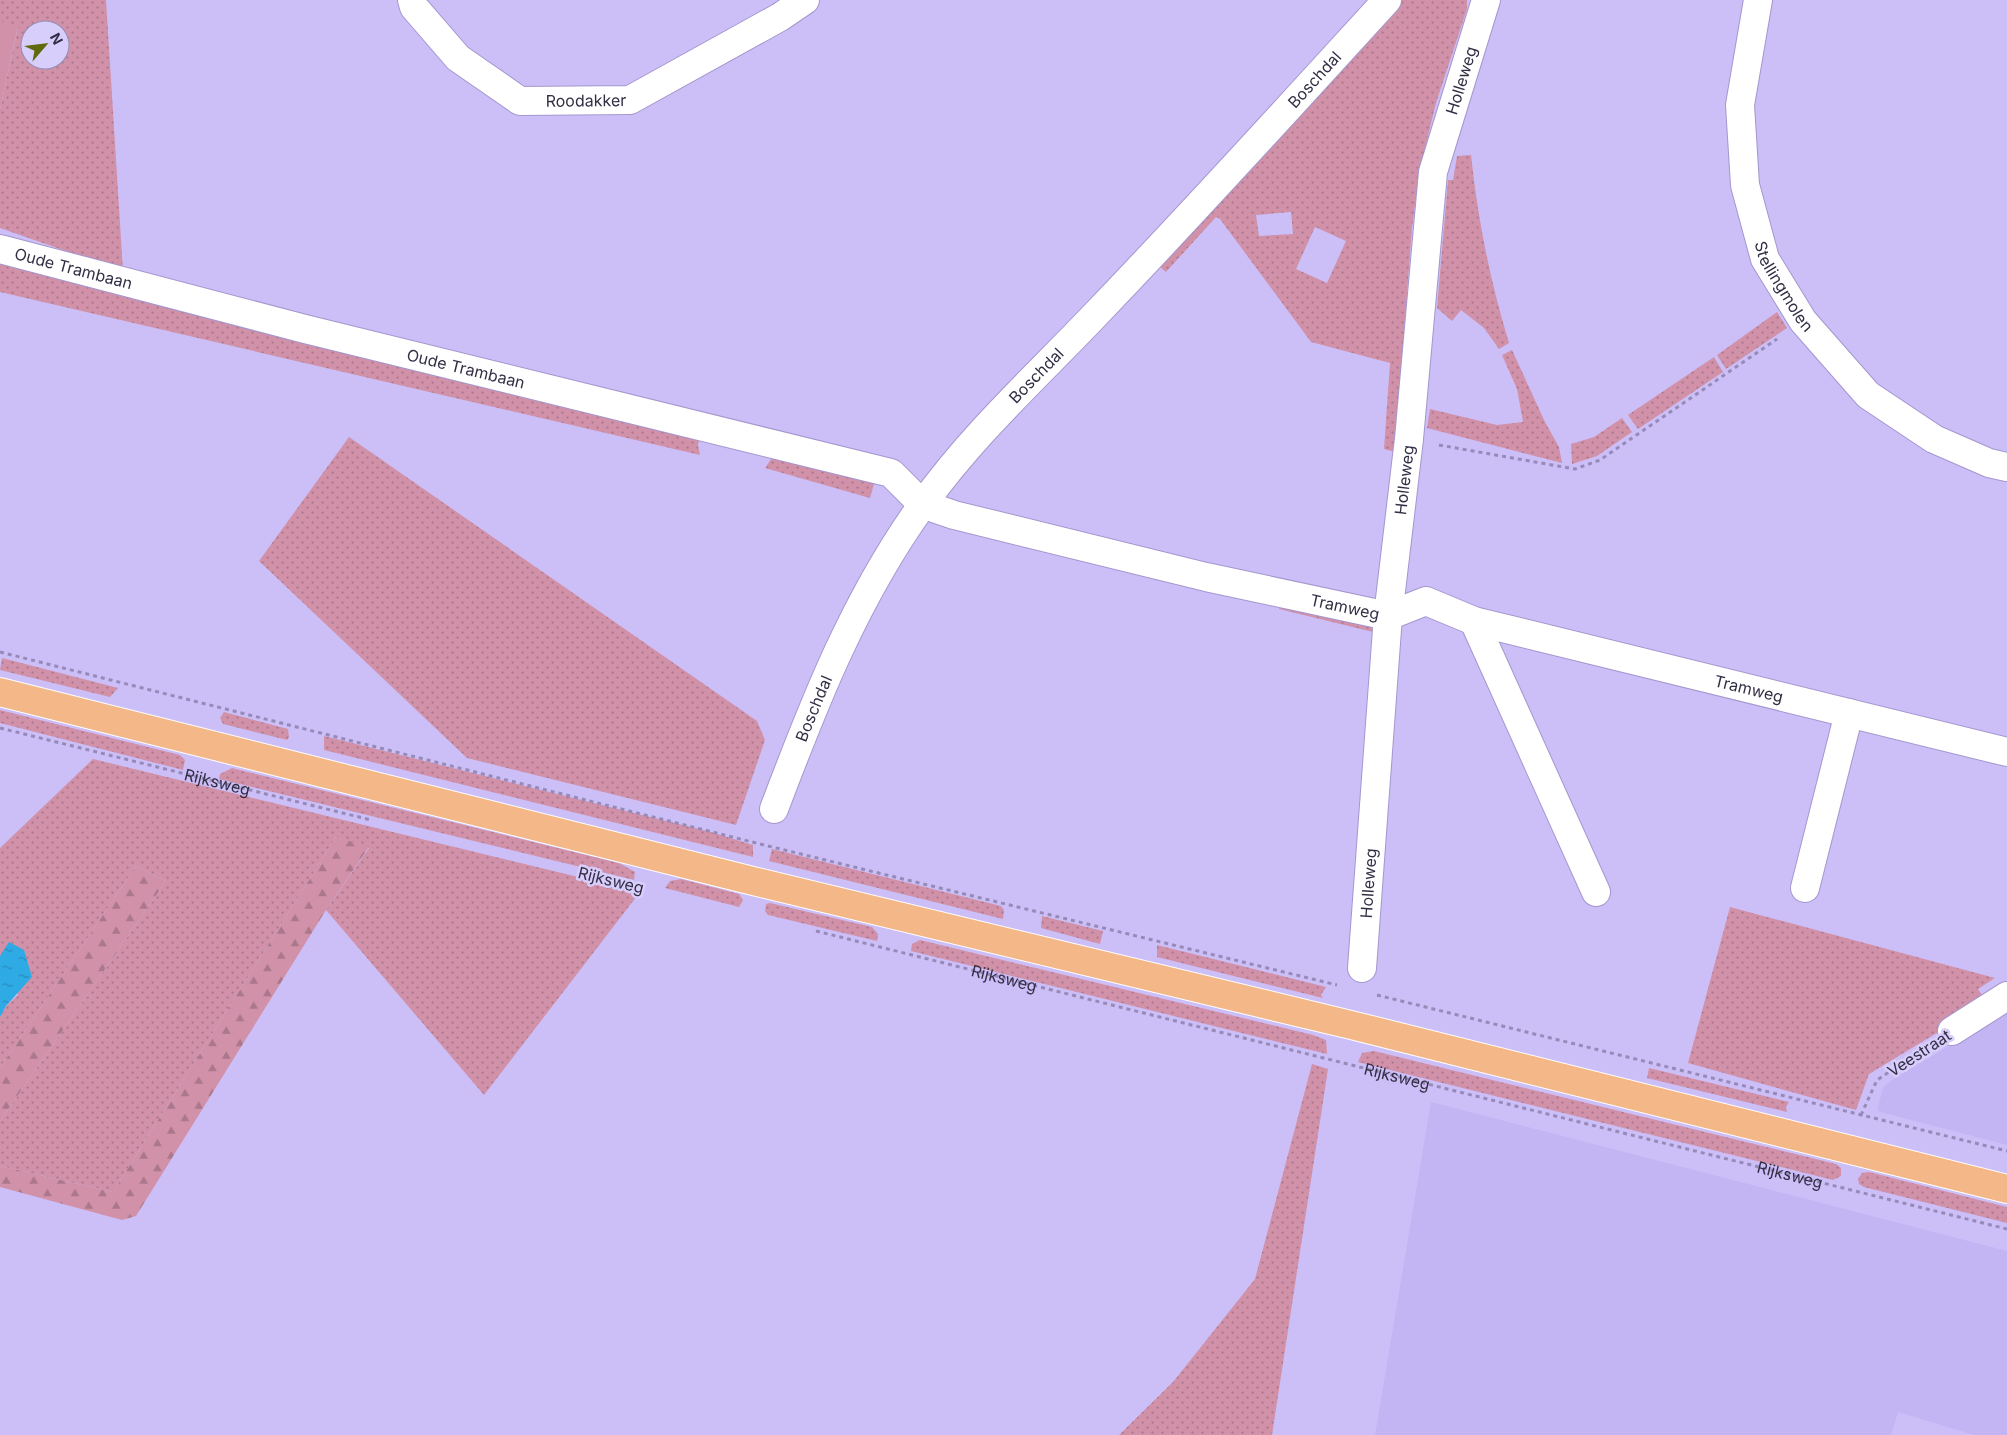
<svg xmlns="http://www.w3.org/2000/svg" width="2007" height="1435" font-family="Inter,sans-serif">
  <defs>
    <pattern id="grass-dots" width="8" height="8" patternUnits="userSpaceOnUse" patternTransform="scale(1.25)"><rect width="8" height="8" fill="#d191a9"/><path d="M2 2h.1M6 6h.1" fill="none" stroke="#aa778b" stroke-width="1.8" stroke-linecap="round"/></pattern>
    <pattern id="forest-firs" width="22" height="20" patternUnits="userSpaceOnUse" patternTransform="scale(1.25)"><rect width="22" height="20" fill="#d191a9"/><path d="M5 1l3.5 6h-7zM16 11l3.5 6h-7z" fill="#aa778b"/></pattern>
    <pattern id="water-ripples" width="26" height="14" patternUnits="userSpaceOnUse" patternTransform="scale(1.25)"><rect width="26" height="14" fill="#2eaae5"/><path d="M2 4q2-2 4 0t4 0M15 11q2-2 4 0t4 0" fill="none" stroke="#288bbb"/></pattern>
  </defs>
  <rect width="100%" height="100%" fill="#ccbff8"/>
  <g fill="#c3b4f3">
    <polygon points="2007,1011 2007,1145 1877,1111 1883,1088 1892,1080"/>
    <polygon points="1431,1102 2007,1251 2007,1435 1974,1435 1898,1412 1891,1435 1375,1435"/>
  </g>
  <g fill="url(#grass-dots)" fill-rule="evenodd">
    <path d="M0 0H106L123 271 0 228V109L18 27 0 22ZM30 30H60V60H30Z"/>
    <path d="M1392 0H1467V9L1436 103 1420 169 1412 228 1395 452 1384 449 1390 363 1311 342 1220 219 1216 217 1166 272 1160 267ZM1291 212 1293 234 1259 236 1256 215ZM1315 227 1346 241 1327 283 1296 269Z"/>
    <path d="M1471 155C1478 221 1490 280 1509 343L1499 349 1484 328 1461 310 1452 321 1437 308 1448 180H1453L1457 156Z"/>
    <polygon points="0,253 701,432 698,445 700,455 0,292"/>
    <polygon points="1777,312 1787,328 1726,369 1717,355"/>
    <polygon points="1512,350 1545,422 1559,447 1562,463 1427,428 1430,409 1497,425 1523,422 1517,389 1502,355"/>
    <polygon points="1714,357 1723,372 1638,429 1628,415"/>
    <polygon points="1622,418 1632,432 1597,456 1572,464 1571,444 1594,437"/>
    <polygon points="349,437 757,721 765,740 736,825 467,758 259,561"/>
    <polygon points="776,452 876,477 870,498 765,468"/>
    <polygon points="1282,601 1368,621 1373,632 1279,609"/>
    <polygon points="2,658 118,688 110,697 0,670"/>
    <polygon points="0,710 180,755 185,760 183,770 0,723"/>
    <polygon points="224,712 288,729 289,737 287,740 223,724 220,718"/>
    <polygon points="324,736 711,832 753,845 753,857 324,750"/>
    <polygon points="93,759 640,892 484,1095 326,910 369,848 336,837 113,1192 0,1166 0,1121 166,881 136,866 0,1068 0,1017 6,1006 18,995 0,956 0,848"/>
    <polygon points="232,768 619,863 635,872 634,880 219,779 220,774"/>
    <polygon points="772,849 1001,906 1004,910 1003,919 769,861"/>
    <polygon points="681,879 739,894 743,900 739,907 665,888 670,881"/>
    <polygon points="770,903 872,927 878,934 877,941 768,915 765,911 766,904"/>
    <polygon points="1730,907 1995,978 1978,989 1984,998 1945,1028 1869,1074 1856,1110 1688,1063"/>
    <polygon points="1042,916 1103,931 1100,944 1041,928"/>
    <polygon points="920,940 1313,1035 1326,1040 1327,1054 911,951 912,944"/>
    <polygon points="1157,945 1326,987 1321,995 1323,998 1157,957"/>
    <polygon points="1374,1051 1836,1164 1841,1168 1841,1176 1833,1180 1358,1062 1362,1053"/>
    <polygon points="1312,1064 1328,1069 1272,1435 1119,1435 1173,1382 1255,1279"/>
    <polygon points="1649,1068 1789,1102 1786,1107 1787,1112 1647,1078"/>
    <polygon points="1869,1172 2007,1207 2007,1223 1864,1187 1859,1184 1858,1179 1862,1173"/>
  </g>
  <g fill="url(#forest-firs)">
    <polygon points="336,837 369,847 326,910 136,1216 122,1220 0,1187 0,1166 113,1192"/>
    <polygon points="136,866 166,881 0,1121 0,1068"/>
  </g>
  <polygon fill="#d191a9" points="0,22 18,26 0,109"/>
  <polygon fill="url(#water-ripples)" points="9,942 24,950 32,977 6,1006 0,1017 0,956"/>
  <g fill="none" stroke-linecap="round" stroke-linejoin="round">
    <defs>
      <g id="minor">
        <path id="s3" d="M412 0 414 7 458 58 520 101 630 100 780 17 805 0"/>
        <path id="s4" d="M1758 0 1740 105 1745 185 1765 259 1803 321 1868 395 1934 439 1989 463 2007 467"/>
        <path id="s5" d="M0 249 305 329 891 473 922 504 954 515 1206 577 1388 616 1426 601 1474 621 2007 752"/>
        <polyline points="1474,621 1596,892"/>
        <path id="s6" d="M774 809C814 703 855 598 923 504 973 434 1037 376 1096 314 1195 211 1291 105 1387 0"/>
        <polyline points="1805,888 1849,713"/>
        <path id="s7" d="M1362 968 1388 616 1409 439 1433 172 1486 0"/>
        <polyline points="1952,1031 2007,996"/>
      </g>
      <polyline id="major" points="0,692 753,881 1351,1025 2007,1189"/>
    </defs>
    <use href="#minor" stroke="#a497ce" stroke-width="30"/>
    <use href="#major" stroke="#fff" stroke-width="30"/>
    <g stroke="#968bb8" stroke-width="3" stroke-dasharray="4 4" stroke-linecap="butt">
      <polyline points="1439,445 1575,469 1600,460 1777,339"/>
      <polyline points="0,652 764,845 1337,985"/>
      <path id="s1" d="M0 728 371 820"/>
      <path id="s2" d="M816 931 2007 1229"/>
      <polyline points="1377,995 2007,1151"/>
      <polyline points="1861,1115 1877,1080 1927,1047"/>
    </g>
    <use href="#minor" stroke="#fff" stroke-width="28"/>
    <use href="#major" stroke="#f3b788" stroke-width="28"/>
  </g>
  <g text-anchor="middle" stroke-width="5" stroke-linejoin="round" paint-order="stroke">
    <g font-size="16" fill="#342e45" stroke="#d8cefc">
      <text dy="6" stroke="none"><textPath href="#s6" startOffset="918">Boschdal</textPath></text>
      <text dy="6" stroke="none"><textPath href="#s7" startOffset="895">Holleweg</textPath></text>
      <text dy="6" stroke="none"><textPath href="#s3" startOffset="216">Roodakker</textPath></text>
      <text dy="6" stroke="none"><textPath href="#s5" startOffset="76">Oude Trambaan</textPath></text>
      <text dy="6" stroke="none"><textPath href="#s4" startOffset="296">Stellingmolen</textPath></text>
      <text dy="6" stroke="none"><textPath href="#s5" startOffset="481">Oude Trambaan</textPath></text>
      <text dy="6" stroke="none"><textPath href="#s6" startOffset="512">Boschdal</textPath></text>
      <text dy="6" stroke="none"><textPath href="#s7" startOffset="490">Holleweg</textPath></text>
      <text dy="6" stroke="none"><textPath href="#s5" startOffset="1398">Tramweg</textPath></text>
      <text dy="6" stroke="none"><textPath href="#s5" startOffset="1818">Tramweg</textPath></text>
      <text dy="6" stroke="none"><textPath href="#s6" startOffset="108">Boschdal</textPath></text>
      <text dy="6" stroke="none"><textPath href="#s1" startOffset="224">Rijksweg</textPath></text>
      <text transform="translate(611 880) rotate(14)" y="6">Rijksweg</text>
      <text dy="6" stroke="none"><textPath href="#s7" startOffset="85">Holleweg</textPath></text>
      <text dy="6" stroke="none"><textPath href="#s2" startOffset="194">Rijksweg</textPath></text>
      <text transform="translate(1919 1053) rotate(-33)" y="6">Veestraat</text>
      <text dy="6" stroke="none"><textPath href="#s2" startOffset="599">Rijksweg</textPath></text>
      <text dy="6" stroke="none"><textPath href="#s2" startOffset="1004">Rijksweg</textPath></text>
    </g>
  </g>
  <g transform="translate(45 45) rotate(62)"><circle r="24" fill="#d8cefc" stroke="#968eb3"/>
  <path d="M0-4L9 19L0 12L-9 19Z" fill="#61690d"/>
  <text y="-8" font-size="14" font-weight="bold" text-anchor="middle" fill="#342e45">N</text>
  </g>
</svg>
